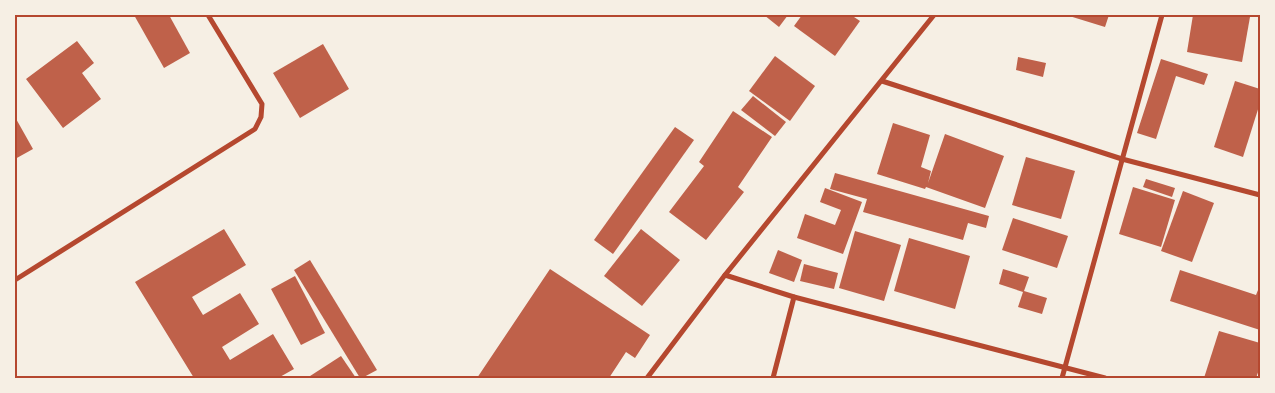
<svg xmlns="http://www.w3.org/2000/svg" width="1275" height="393" font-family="Georgia,serif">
  <rect width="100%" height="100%" fill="#f6efe4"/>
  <g fill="#bf614a">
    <polygon points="134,15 169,15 190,53 164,68"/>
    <polygon points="764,15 788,15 779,27"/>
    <polygon points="802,15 851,15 860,21 835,56 794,26"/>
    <polygon points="1066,15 1109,15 1105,27"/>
    <polygon points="1193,15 1239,15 1250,17 1242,62 1187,52"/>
    <polygon points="77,41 94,63 82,73 101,99 63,128 26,79"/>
    <polygon points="323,44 349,89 300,118 273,73"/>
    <polygon points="775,56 815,86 790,121 749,91"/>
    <polygon points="1018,57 1046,63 1043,77 1016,70"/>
    <polygon points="1161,59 1208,74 1204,85 1176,76 1156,139 1137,133"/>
    <polygon points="1235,81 1260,89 1260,103 1243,157 1214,147"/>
    <polygon points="753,96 786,122 775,136 741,110"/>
    <polygon points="733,111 772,137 738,187 744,192 706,240 669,212 704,166 699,162"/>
    <polygon points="15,117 33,149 15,159"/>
    <polygon points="893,123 930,135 921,167 931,171 928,183 945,134 1004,156 985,208 926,187 925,189 877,174"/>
    <polygon points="675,127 694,140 613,254 594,240"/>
    <polygon points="1026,157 1075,171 1061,219 1012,205"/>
    <polygon points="835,173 989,216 986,228 968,223 963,240 863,212 867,199 830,189"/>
    <polygon points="1146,179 1175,188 1172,197 1143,187"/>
    <polygon points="1133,187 1175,200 1161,247 1119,234"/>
    <polygon points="825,188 862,202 843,254 797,238 805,214 835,225 841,210 820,202"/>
    <polygon points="1183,191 1214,203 1192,262 1161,251"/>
    <polygon points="1013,218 1068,236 1057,268 1002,250"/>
    <polygon points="224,229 246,265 192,297 203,315 240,293 259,324 222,347 230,360 273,334 294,369 278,378 194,378 135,282"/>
    <polygon points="641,229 680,260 642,306 604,276"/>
    <polygon points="855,231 901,245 884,301 839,288"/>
    <polygon points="909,238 970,256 955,309 894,291"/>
    <polygon points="778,250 802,260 794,282 769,273"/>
    <polygon points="310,260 377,370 362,378 360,378 294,270"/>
    <polygon points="804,264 838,273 834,289 800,281"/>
    <polygon points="550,269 650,335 635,358 626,352 609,378 477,378"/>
    <polygon points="1003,269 1029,277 1024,291 1047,298 1042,314 1018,307 1023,292 999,284"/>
    <polygon points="1180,270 1256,295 1260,285 1260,330 1170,301"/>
    <polygon points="295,276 325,333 301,345 271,289"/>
    <polygon points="1219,331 1260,343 1260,367 1256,378 1204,378"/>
    <polygon points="341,356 356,378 307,378"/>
  </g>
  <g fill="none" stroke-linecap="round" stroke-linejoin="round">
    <g stroke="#b5482f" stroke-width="5">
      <polyline points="882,81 1122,159 1260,195"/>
      <polyline points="725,275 794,297 1105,378"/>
      <polyline points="15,280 255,129 261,117 262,104 208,15"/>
      <polyline points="647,378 725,275 934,15"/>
      <polyline points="773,378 794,297"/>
      <polyline points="1062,378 1162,15"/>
    </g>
  </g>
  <rect width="1275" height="393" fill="none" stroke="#f6efe4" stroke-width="32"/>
  <rect x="16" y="16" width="1243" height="361" fill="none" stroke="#b5482f" stroke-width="2"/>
</svg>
